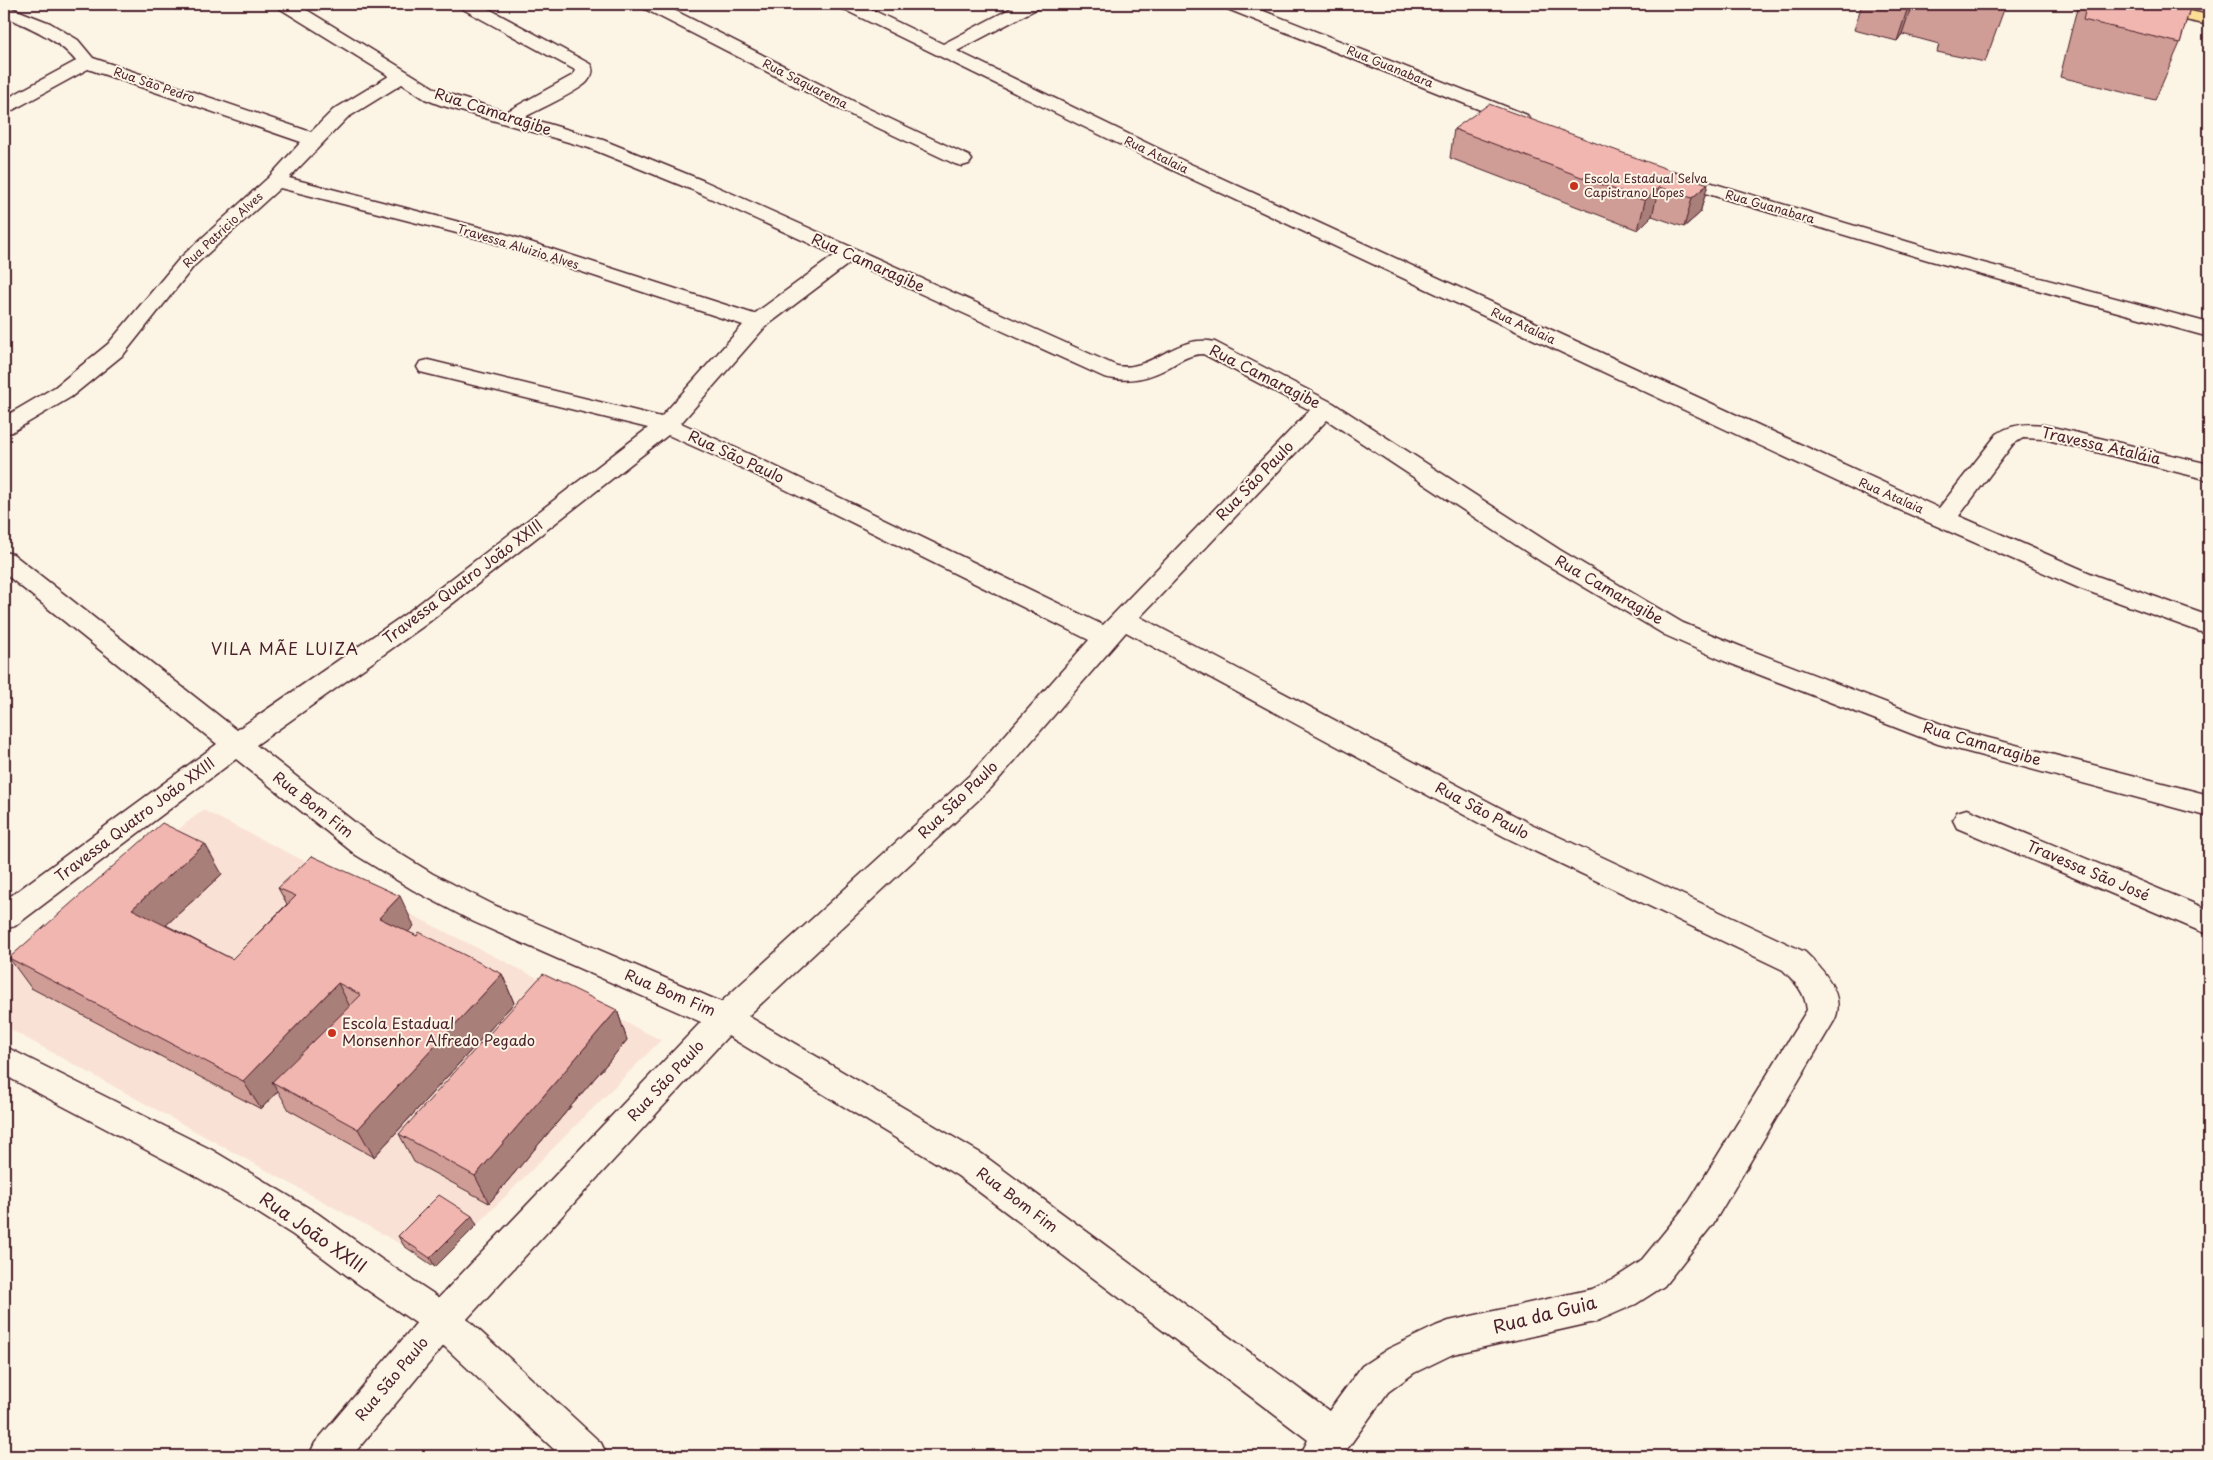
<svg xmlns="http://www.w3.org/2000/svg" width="2213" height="1460" font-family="'Playpen Sans',sans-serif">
  <rect width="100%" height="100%" fill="#fcf5e5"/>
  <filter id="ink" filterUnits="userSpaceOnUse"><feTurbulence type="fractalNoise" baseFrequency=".02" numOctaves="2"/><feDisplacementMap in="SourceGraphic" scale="10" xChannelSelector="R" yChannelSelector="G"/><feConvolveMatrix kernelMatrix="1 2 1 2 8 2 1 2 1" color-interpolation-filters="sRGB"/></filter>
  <g filter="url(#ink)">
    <polygon fill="#f9e2d5" points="203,810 661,1040 477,1225 445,1205 404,1246 4,1026 4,966"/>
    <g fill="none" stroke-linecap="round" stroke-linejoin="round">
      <defs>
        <g id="minor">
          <path d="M276 4H297L439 91 506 112 573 75 575 70 461 8 458 4H480L590 64C595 70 592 76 587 82 579 91 538 110 525 117L603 140 704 181 1117 366C1153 372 1176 333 1215 342L1333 403 1560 550 1683 623 1742 647 1954 729 2209 795V817L1938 744 1724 661 1665 635 1542 562 1327 420 1140 617 1525 821 1805 952C1823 969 1847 996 1834 1021L1713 1224 1664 1286 1636 1304 1595 1322 1453 1354 1414 1373 1388 1392 1342 1456H1300L1308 1440 958 1176 728 1036 455 1332 352 1456H309L315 1443 429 1308 701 1022 474 922 413 890 356 855 236 759 15 926 4 929V901L217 744 4 573V552L13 554 237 730 407 613 648 428 420 372 417 367 420 362 428 360 661 417 743 325 488 241 280 188 194 266 124 354 71 397 12 432 4 434V417L55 387 108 344 180 258 269 177 301 142 88 69 11 111 4 113V100L76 61C57 38 30 28 4 16V5L50 23 78 40 93 58 311 132 333 110 389 76 279 8ZM402 84 425 99 440 105 589 148 690 189 835 255 754 314 502 233 289 178 347 118ZM851 262 1104 377C1129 383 1149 379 1171 366 1181 360 1191 354 1203 354L1310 410 1103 625 760 459 681 423 765 327ZM668 435 744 469 1089 640 971 774 721 1002 496 906 433 874 376 839 256 745 425 625ZM1126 632 1505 837 1783 970C1796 983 1805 992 1807 1010L1689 1202 1640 1262 1612 1280 1592 1289 1449 1321 1436 1326 1388 1349 1362 1366 1329 1411 982 1154 748 1016 991 788Z"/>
          <polygon points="640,4 662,4 867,108 969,156 972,160 969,164 962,166 955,164 853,116 643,8"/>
          <path d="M838 4H860L943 44 1019 4H1041L1038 8 957 51 1184 161 1939 508 1997 434C2011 424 2027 423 2044 425L2209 464V480L2044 439 2023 438 2013 444 1959 516 2097 576 2209 616V635L2079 588 1870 497 1170 169 841 8Z"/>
          <polygon points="1967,809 2209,910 2209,935 1957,828 1953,820 1957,812"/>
        </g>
        <g id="tertiary">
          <polygon points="1222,4 1246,4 1527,115 1530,119 1527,123 1520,125 1513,123 1225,8"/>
          <polygon points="1672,171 1942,252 2209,323 2209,337 1928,260 1665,181 1662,177 1665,173"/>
        </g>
        <polygon id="secondary" points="4,1046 212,1150 317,1213 381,1259 455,1308 601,1443 607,1456 561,1456 429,1332 357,1283 293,1235 241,1202 188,1172 4,1075"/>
        <polygon id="primary" points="2125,4 2157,4 2209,15 2209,25 2128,8"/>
      </defs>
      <use href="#minor" stroke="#4a1f2b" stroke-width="3"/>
      <use href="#tertiary" stroke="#4a1f2b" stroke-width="3"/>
      <use href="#secondary" stroke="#4a1f2b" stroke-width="3"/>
      <use href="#primary" stroke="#4a1f2b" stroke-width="3"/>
      <use href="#minor" fill="#fcf5e5" fill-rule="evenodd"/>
      <use href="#tertiary" fill="#fcf5e5" fill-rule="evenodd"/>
      <use href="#secondary" fill="#fcf5e5" fill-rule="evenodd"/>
      <use href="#primary" fill="#fdde96" fill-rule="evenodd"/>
    </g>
    <g fill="#cf9d96" stroke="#4a1f2b">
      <polygon points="1862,4 2006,4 1985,62 1937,52 1939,44 1902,34 1897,41 1854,30"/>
      <polygon points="2079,4 2191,4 2180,43 2155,100 2060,77 2075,16"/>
      <polygon points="1454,129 1708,184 1700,213 1684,227 1652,216 1638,230 1450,158"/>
      <polygon points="222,874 166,925 232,959 287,904 278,888 414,926 408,932 502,974 514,1003 374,1157 289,1110 278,1091 261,1109 31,988 9,958"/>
      <polygon points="617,1010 627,1040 489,1203 414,1162 399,1134"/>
      <polygon points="477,1225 435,1267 404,1246 398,1236"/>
    </g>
    <g fill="#a97f7a" stroke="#4a1f2b">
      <polygon points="1909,4 1912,4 1902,34 1897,41"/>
      <polygon points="1708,184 1700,213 1684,227 1692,198"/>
      <polygon points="1659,187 1652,216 1638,230 1645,201"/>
      <polygon points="205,844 222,874 151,939 132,909"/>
      <polygon points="400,896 414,926 393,948 379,918"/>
      <polygon points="502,974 514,1003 374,1157 358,1129"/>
      <polygon points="338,983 353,1013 272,1082 278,1091 261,1109 243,1081"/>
      <polygon points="617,1010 627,1040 489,1203 475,1176"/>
      <polygon points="472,1216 477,1225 435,1267 430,1258"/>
    </g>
    <g fill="#f1b6af" stroke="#4a1f2b">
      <polygon points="2087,4 2191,4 2180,43 2083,20"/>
      <polygon points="1489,104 1708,184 1692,198 1659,187 1645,201 1454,129"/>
      <polygon points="162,823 205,844 132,909 232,959 296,896 278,888 312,856 400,896 379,918 417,936 419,932 502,974 358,1129 272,1082 361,995 338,983 243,1081 9,958"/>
      <polygon points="543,974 617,1010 475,1176 399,1134"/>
      <polygon points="439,1195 472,1216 430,1258 398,1236"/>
    </g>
  </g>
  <g fill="#c8321e" stroke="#fcf5e5" stroke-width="2">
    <circle cx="1574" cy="186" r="5"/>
    <circle cx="332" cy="1033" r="5"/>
  </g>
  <g text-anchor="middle" stroke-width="4" stroke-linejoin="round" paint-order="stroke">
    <g font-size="12" fill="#4a1f2b" stroke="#fcf5e5">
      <text transform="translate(1390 67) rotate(22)" y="4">Rua Guanabara</text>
      <text transform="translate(805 84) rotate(27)" y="4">Rua Saquarema</text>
      <text transform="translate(154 85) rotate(19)" y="4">Rua São Pedro</text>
      <text transform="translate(1156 155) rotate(26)" y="4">Rua Atalaia</text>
      <text transform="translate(1770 207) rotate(16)" y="4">Rua Guanabara</text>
      <text transform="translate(223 230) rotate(-43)" y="4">Rua Patricio Alves</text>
      <text transform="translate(518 247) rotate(17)" y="4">Travessa Aluizio Alves</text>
      <text transform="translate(1523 326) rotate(25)" y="4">Rua Atalaia</text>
      <text transform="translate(1891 496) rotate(24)" y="4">Rua Atalaia</text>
    </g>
    <g font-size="12" fill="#4a1f2b" stroke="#fcf5e5" text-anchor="start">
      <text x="1584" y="183">Escola Estadual Selva<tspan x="1584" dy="14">Capistrano Lopes</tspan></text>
    </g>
    <g font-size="15" fill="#4a1f2b" stroke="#fcf5e5">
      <text transform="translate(493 112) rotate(18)" y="5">Rua Camaragibe</text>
      <text transform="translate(868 263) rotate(24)" y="5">Rua Camaragibe</text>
      <text transform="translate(1265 377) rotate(27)" y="5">Rua Camaragibe</text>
      <text transform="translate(2101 446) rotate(13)" y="5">Travessa Ataláia</text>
      <text transform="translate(736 457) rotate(25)" y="5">Rua São Paulo</text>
      <text transform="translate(1255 481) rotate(-46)" y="5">Rua São Paulo</text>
      <text transform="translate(463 582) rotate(-37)" y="5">Travessa Quatro João XXIII</text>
      <text transform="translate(1609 590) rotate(30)" y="5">Rua Camaragibe</text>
      <text transform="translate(1982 744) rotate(16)" y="5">Rua Camaragibe</text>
      <text transform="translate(958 800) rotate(-44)" y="5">Rua São Paulo</text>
      <text transform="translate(313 805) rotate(38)" y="5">Rua Bom Fim</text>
      <text transform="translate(1482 811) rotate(28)" y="5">Rua São Paulo</text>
      <text transform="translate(135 820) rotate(-37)" y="5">Travessa Quatro João XXIII</text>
      <text transform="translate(2088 871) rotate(23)" y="5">Travessa São José</text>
      <text transform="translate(670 993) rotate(23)" y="5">Rua Bom Fim</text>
      <text transform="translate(666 1081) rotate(-47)" y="5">Rua São Paulo</text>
      <text transform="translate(1017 1200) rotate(37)" y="5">Rua Bom Fim</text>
      <text transform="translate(392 1379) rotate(-50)" y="5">Rua São Paulo</text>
    </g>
    <g font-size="15" fill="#4a1f2b" stroke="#fcf5e5" text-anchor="start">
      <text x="342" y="1029">Escola Estadual<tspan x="342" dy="17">Monsenhor Alfredo Pegado</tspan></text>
    </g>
    <g font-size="16" letter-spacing="1" fill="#4a1f2b" stroke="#fcf5e5">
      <text x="285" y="655">VILA MÃE LUIZA</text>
    </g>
    <g font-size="18" fill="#4a1f2b" stroke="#fcf5e5">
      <text transform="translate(313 1233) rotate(35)" y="6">Rua João XXIII</text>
      <text transform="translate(1545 1315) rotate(-14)" y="6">Rua da Guia</text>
    </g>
  </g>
  <rect width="2213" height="1460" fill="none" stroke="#fcf5e5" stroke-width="20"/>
  <rect x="10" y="10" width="2193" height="1440" fill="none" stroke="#4a1f2b" stroke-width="2" filter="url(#ink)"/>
</svg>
